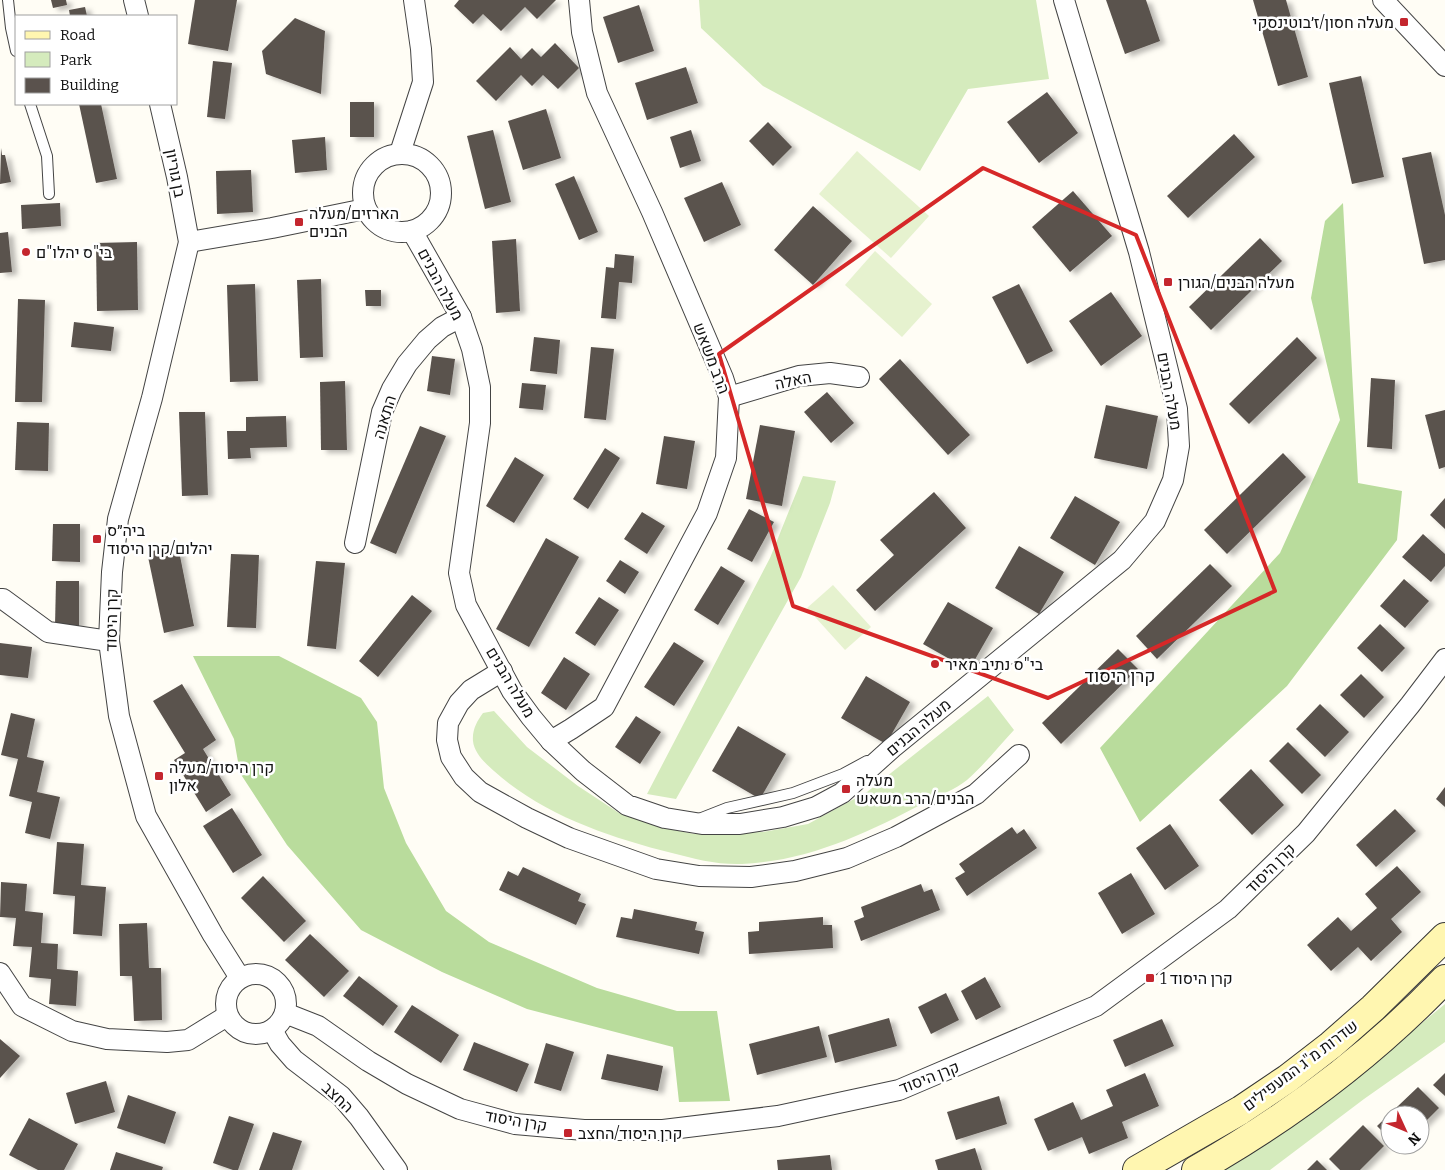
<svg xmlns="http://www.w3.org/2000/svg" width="1445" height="1170" font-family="Bitter,Heebo,serif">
  <defs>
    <filter id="shadow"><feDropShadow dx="5.5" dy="3" stdDeviation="2.5" flood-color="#0004"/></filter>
  </defs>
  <rect width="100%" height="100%" fill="#fffdf5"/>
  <g fill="#d5ebbd">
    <polygon points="699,0 1036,0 1049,79 968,89 920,171 763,86 701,28"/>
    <polygon points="803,476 836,481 830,503 801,577 676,799 647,794 770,558"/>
    <path d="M988 696 1014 730C999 746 984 765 967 780 956 789 938 796 924 803 867 833 809 861 742 864 718 865 695 859 672 853 609 837 543 815 494 771 486 764 474 753 473 741 472 730 477 721 483 713L494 711 527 747 578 786 619 813 659 827 694 834 763 832 808 824 867 792Z"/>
    <polygon points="1445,1004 1445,1042 1364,1099 1270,1170 1214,1170 1355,1078"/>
  </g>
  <g fill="#b9dc9c">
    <polygon points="1343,203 1358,483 1402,491 1397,540 1287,686 1140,822 1100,748 1280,553 1340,420 1311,298 1325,221"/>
    <polygon points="193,656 279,656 361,698 377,722 384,788 406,843 446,911 489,942 597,988 677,1011 717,1011 730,1101 679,1102 673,1047 527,1009 442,972 361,930 287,845 240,773 234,739"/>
  </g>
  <g fill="#e6f2cf">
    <polygon points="857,151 929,216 891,258 819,194"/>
    <polygon points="875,251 932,304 902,337 845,285"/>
    <polygon points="833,585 871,627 845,650 807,608"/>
  </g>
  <g fill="#5a524d" filter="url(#shadow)">
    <polygon points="51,0 66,0 67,5 53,8"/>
    <polygon points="195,0 237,0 228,51 188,44"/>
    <polygon points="459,0 556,0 537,19 525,7 501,31 483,14 473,24 454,6"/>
    <polygon points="1106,0 1146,0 1160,41 1125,54"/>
    <polygon points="1253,0 1286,0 1308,77 1278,86"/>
    <polygon points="639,5 654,51 618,63 603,17"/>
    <polygon points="85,7 87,16 70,16 69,10"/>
    <polygon points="295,18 325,31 321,94 266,74 262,51"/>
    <polygon points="555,43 579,68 558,89 543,75 532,86 521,75 496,101 476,81 510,47 521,59 532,48 541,57"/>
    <polygon points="213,61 232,63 225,119 207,117"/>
    <polygon points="686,67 698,103 647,120 635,83"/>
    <polygon points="1361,76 1384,177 1352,184 1329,83"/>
    <polygon points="1047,92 1078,133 1039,163 1007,122"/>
    <rect x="350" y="102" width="24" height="35"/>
    <polygon points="79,104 101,104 117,179 96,183"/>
    <polygon points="546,109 561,158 523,170 508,121"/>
    <polygon points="768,122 792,147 773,166 749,141"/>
    <polygon points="493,130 511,202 485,209 467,136"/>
    <polygon points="691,130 701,161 680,168 670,137"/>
    <polygon points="1234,134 1255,157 1188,218 1167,196"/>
    <polygon points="325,137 327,170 295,173 292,140"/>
    <polygon points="1,148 2,155 5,155 11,182 0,184"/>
    <polygon points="1431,152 1445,215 1445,260 1424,264 1402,158"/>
    <polygon points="251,170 253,212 217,214 216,171"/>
    <polygon points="574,176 598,232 579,240 555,184"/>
    <polygon points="722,182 741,225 704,242 684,198"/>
    <polygon points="1073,191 1112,236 1070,272 1032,227"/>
    <polygon points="60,203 61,226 22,229 21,205"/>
    <polygon points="813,206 852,241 813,285 774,250"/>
    <polygon points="8,232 12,272 0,273 0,233"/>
    <polygon points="1260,238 1282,261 1211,330 1189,307"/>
    <polygon points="516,239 520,311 496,313 492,241"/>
    <polygon points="137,242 138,310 97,311 96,243"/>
    <polygon points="615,254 634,256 632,283 619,282 616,319 601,318 606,267 614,268"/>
    <polygon points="321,279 323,357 300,358 297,280"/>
    <polygon points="255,284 258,381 230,382 227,285"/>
    <polygon points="1019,284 1053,351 1027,364 992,297"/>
    <polygon points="365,290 381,290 381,306 366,306"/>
    <polygon points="1111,292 1142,336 1101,366 1069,321"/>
    <polygon points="18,299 45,300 42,402 15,402"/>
    <polygon points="74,322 114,327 111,351 71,347"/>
    <polygon points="534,337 560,340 557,374 530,371"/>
    <polygon points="1297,337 1317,358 1249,424 1229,404"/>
    <polygon points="591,347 614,349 606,420 584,418"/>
    <polygon points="432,356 455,359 450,395 427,391"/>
    <polygon points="900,359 970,435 948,455 879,379"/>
    <polygon points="1371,378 1395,380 1392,449 1367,447"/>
    <polygon points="345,381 347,450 321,450 320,382"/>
    <polygon points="522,383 546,385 543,410 519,408"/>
    <polygon points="827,392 854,423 831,443 804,412"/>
    <polygon points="1106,405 1158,416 1147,469 1094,458"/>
    <polygon points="1445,410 1445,467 1439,469 1425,415"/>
    <polygon points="179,412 205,412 208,495 182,496"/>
    <polygon points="286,416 287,447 250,448 251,458 228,459 227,431 246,431 246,417"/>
    <polygon points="17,422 49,423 48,471 15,470"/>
    <polygon points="760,425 795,431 782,506 746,499"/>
    <polygon points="420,426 446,436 396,554 370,543"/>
    <polygon points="664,436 695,441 687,489 656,484"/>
    <polygon points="605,448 620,458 588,509 573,499"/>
    <polygon points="1283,453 1306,477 1227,554 1204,530"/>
    <polygon points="515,457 544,475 514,523 486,506"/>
    <polygon points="934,492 966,528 875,611 856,590 894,555 880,540"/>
    <polygon points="1075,496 1120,522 1095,565 1050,538"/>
    <polygon points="1445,498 1445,529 1430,515"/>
    <polygon points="749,509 774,522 752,562 727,549"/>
    <polygon points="642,512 665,526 647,554 624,539"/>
    <polygon points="53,524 80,524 80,562 52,561"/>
    <polygon points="1423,534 1445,554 1445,566 1431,582 1402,557"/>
    <polygon points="546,538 579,557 529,647 496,629"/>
    <polygon points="178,546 194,626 164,633 147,552"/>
    <polygon points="1019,546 1064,572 1039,614 995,588"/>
    <polygon points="231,554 259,555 256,628 227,627"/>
    <polygon points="620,560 639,572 625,594 606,581"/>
    <polygon points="316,561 345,563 336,649 307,646"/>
    <polygon points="1210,564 1232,586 1157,659 1136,636"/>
    <polygon points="721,566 745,581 718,625 694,610"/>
    <polygon points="1404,579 1429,601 1405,628 1380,606"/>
    <polygon points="56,581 79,581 79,626 55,626"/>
    <polygon points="412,595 432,611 378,677 359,661"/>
    <polygon points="599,597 619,610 595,646 575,633"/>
    <polygon points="948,602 993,628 969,670 923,644"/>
    <polygon points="1380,624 1405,648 1382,672 1357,648"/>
    <polygon points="674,642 704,661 674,706 644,687"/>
    <polygon points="0,643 32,647 28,678 0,675"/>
    <polygon points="1118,649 1138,669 1061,744 1042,723"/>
    <polygon points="564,657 590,674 566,710 541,693"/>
    <polygon points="1361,674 1384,697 1364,718 1340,695"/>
    <polygon points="866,676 910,702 886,744 841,718"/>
    <polygon points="182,684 216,740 203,749 231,795 206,812 174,760 185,753 153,701"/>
    <polygon points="1320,704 1349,732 1325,757 1296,729"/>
    <polygon points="11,713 35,719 27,757 44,761 37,792 60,797 50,839 25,833 32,802 9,796 18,759 1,755"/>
    <polygon points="636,716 661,732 640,764 615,747"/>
    <polygon points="738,726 786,754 760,799 712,771"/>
    <polygon points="1288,742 1321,775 1302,794 1269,761"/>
    <polygon points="1251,769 1284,805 1252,835 1219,800"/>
    <polygon points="1445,787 1445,807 1436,799"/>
    <polygon points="232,808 262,855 233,873 203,826"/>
    <polygon points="1395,809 1416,831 1376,867 1356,845"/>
    <polygon points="1170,824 1199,866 1165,890 1136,848"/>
    <polygon points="1012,827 1017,834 1024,829 1037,848 967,896 955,878 965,872 959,864"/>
    <polygon points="57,842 84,844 81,885 106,887 102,936 73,934 75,896 53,894"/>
    <polygon points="1397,866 1421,892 1391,919 1402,932 1371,961 1358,947 1331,971 1307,945 1338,917 1351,931 1377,908 1365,894"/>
    <polygon points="523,867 581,894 578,901 586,904 576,925 499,890 508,871 518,876"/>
    <polygon points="1131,873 1155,914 1122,934 1098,893"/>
    <polygon points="263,876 306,921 284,942 241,898"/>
    <polygon points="1,882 27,884 25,911 43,913 41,943 58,944 57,969 78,971 76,1006 49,1004 51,979 29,977 32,947 13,946 16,918 0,917"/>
    <polygon points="921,884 924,892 932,889 940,910 861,941 854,921 864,917 861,907"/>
    <polygon points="634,909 697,922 695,930 704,932 699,954 616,937 621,917 632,919"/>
    <polygon points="823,917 823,925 832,925 833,948 749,954 748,932 759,931 759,922"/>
    <polygon points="147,923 149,968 161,968 162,1020 134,1021 132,976 120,976 119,924"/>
    <polygon points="310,934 349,971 324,997 285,960"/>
    <polygon points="359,976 398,1006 383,1026 343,996"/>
    <polygon points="985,977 1001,1007 976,1020 961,991"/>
    <polygon points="946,993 959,1020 931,1034 918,1007"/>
    <polygon points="412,1005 459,1035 441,1063 394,1032"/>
    <polygon points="889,1018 897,1046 835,1063 828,1035"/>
    <polygon points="1162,1019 1174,1046 1125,1067 1113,1040"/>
    <polygon points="819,1026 827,1057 757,1075 749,1044"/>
    <polygon points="0,1039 20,1056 0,1078"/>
    <polygon points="474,1042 529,1064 517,1092 463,1070"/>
    <polygon points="546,1043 574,1052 561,1091 534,1083"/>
    <polygon points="607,1054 663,1066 658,1091 601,1079"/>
    <polygon points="1145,1073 1159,1106 1122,1122 1128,1138 1089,1154 1082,1137 1048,1151 1034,1119 1073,1102 1081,1120 1113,1106 1106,1090"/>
    <polygon points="1445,1073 1445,1096 1433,1085"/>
    <polygon points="106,1081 115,1112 75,1124 66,1093"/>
    <polygon points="1418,1087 1439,1108 1420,1127 1420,1115 1390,1115 1390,1139 1377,1126"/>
    <polygon points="128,1095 176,1112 165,1144 117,1128"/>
    <polygon points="999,1096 1007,1124 956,1140 947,1112"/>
    <polygon points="229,1116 254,1124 238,1170 233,1170 213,1163"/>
    <polygon points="29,1118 78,1144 64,1170 38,1170 9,1155"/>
    <polygon points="1363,1125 1384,1146 1360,1170 1340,1170 1329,1159"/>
    <polygon points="273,1132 302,1141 292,1170 259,1170"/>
    <polygon points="975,1148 982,1170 938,1170 935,1160"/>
    <polygon points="116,1152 163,1167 162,1170 110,1170"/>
    <polygon points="830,1155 832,1170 778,1170 777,1160"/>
    <polygon points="1317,1160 1327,1170 1307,1170"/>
  </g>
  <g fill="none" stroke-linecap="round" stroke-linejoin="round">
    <defs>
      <g id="service">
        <polyline points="8,0 11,28 16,51"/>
        <polyline points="30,104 47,156 49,194"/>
        <polyline points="699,819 727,808 793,793 843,774 867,761"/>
      </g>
      <g id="minor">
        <polyline points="134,0 138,16"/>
        <polyline points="1383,0 1445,66"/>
        <polyline points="160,104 177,177 189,242 152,398 118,519 112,572 109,641 119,716 146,816 213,935 240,978"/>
        <polyline points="400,153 423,82 421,49 414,0"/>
        <circle cx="402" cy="193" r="39"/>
        <polyline points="412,231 461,317 472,349 480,387 480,423 459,573 466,605 512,691 531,717 551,741 583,771 627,805 665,818 702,824 740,824 783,817 816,807 842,793 892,748 1122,560 1155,521 1173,480 1179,446 1177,409 1170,379 1139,252 1064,0"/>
        <polyline points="189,242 272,228 365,209"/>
        <polyline points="729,397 799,376 830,373 859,377"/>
        <polyline points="355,543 382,412 392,389 407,364 427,340 442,327 461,317"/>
        <polyline points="0,599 3,599 48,632 109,641"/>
        <polyline points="502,671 471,690 459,703 448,723 447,740 451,757 464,777 480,792 527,818 569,838 656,869 699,876 751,877 795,871 847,858 896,837 976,794 1019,755"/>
        <polyline points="551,741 571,729 604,707 707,513 726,458 729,397 723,378 652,212 597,93 582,32 579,0"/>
        <polyline points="0,973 22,1006 72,1031 107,1039 167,1042 188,1040 227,1016"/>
        <circle cx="256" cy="1004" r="30"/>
        <polyline points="285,1013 318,1026 368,1061 407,1084 460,1109 515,1124 584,1130 663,1130 778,1116 899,1090 1096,1006 1228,909 1306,833 1410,705 1445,659"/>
        <polyline points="272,1030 280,1044 294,1060 341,1096 359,1117 397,1170"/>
      </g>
      <g id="secondary">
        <polyline points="1137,1170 1241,1110 1287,1079 1331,1045 1373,1008 1445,937"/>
        <path d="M1196 1170C1288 1118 1372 1055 1445 979"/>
      </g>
    </defs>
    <use href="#service" stroke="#444" stroke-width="12"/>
    <use href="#minor" stroke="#444" stroke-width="22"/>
    <use href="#secondary" stroke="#333" stroke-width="30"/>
    <use href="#service" stroke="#fff" stroke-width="10"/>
    <use href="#minor" stroke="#fff" stroke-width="20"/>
    <use href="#secondary" stroke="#fff6b0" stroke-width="28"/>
  </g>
  <path fill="none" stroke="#d62828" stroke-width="4" stroke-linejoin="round" d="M983 168 1136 235 1275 591 1048 698 793 606 719 354Z"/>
  <g fill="#c4262e" stroke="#fff" stroke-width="2">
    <rect x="1399" y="17" width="10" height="10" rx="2.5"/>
    <rect x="294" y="217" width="10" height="10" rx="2.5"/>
    <circle cx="26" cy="252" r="5"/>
    <rect x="1163" y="277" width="10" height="10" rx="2.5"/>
    <rect x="92" y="534" width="10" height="10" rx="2.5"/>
    <circle cx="935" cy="664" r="5"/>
    <rect x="154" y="771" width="10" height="10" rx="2.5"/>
    <rect x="841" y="784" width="10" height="10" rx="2.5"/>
    <rect x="1145" y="973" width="10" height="10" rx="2.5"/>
    <rect x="563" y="1128" width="10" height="10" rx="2.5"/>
  </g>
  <g text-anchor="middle" stroke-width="5" stroke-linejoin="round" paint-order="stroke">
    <g font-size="16" fill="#111" stroke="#fff" text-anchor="start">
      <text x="1394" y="28" text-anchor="end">מעלה חסון/ז׳בוטינסקי</text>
      <text x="309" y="219">הארזים/מעלה<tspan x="309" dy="18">הבנים</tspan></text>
      <text x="36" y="258">בי"ס יהלו"ם</text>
      <text x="1178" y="288">מעלה הבנים/הגורן</text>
      <text x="107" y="536">ביה״ס<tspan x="107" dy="18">יהלום/קרן היסוד</tspan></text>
      <text x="945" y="670">בי"ס נתיב מאיר</text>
      <text x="169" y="773">קרן היסוד/מעלה<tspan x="169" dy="18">אלון</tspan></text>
      <text x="856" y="786">מעלה<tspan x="856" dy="18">הבנים/הרב משאש</tspan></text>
      <text x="1160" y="984">קרן היסוד 1</text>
      <text x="578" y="1139">קרן היסוד/החצב</text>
    </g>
    <g font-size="16" fill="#111" stroke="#fff">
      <text transform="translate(176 173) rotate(79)" y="6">בן גוריון</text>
      <text transform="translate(441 284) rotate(62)" y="6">מעלה הבנים</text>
      <text transform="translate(712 358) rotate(69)" y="6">הרב משאש</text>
      <text transform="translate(793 380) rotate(-12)" y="6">האלה</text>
      <text transform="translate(1170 391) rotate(80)" y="6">מעלה הבנים</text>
      <text transform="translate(384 417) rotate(-73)" y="6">התאנה</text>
      <text transform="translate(111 620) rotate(-89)" y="6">קרן היסוד</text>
      <text transform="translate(511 682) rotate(59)" y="6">מעלה הבנים</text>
      <text transform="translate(918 727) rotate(-40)" y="6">מעלה הבנים</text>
      <text transform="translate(1270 868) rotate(-45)" y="6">קרן היסוד</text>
      <text transform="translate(1300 1065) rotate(-37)" y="6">שדרות מ"ג המעפילים</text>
      <text transform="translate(929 1077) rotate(-21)" y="6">קרן היסוד</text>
      <text transform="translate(338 1097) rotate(43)" y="6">החצב</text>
      <text transform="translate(516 1120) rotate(10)" y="6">קרן היסוד</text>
    </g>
    <g font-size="18" fill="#111" stroke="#fff">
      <text x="1120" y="682">קרן היסוד</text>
    </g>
  </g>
  <rect x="15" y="15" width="162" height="90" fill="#ffffff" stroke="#a0a0a0"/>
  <rect x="25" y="31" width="25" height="8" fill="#fff6b0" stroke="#a0a0a0"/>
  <text x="60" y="40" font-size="15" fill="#111111">Road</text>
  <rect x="25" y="52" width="25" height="15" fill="#d5ebbd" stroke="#a0a0a0"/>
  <text x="60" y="65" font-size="15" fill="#111111">Park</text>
  <rect x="25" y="78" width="25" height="15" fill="#5a524d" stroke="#a0a0a0"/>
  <text x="60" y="90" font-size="15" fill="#111111">Building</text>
  <g transform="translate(1405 1130) rotate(134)"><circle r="24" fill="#ffffff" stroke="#a0a0a0"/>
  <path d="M0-4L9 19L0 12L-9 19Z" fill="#c4262e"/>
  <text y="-8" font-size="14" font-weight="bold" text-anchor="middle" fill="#111111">N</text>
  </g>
</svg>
